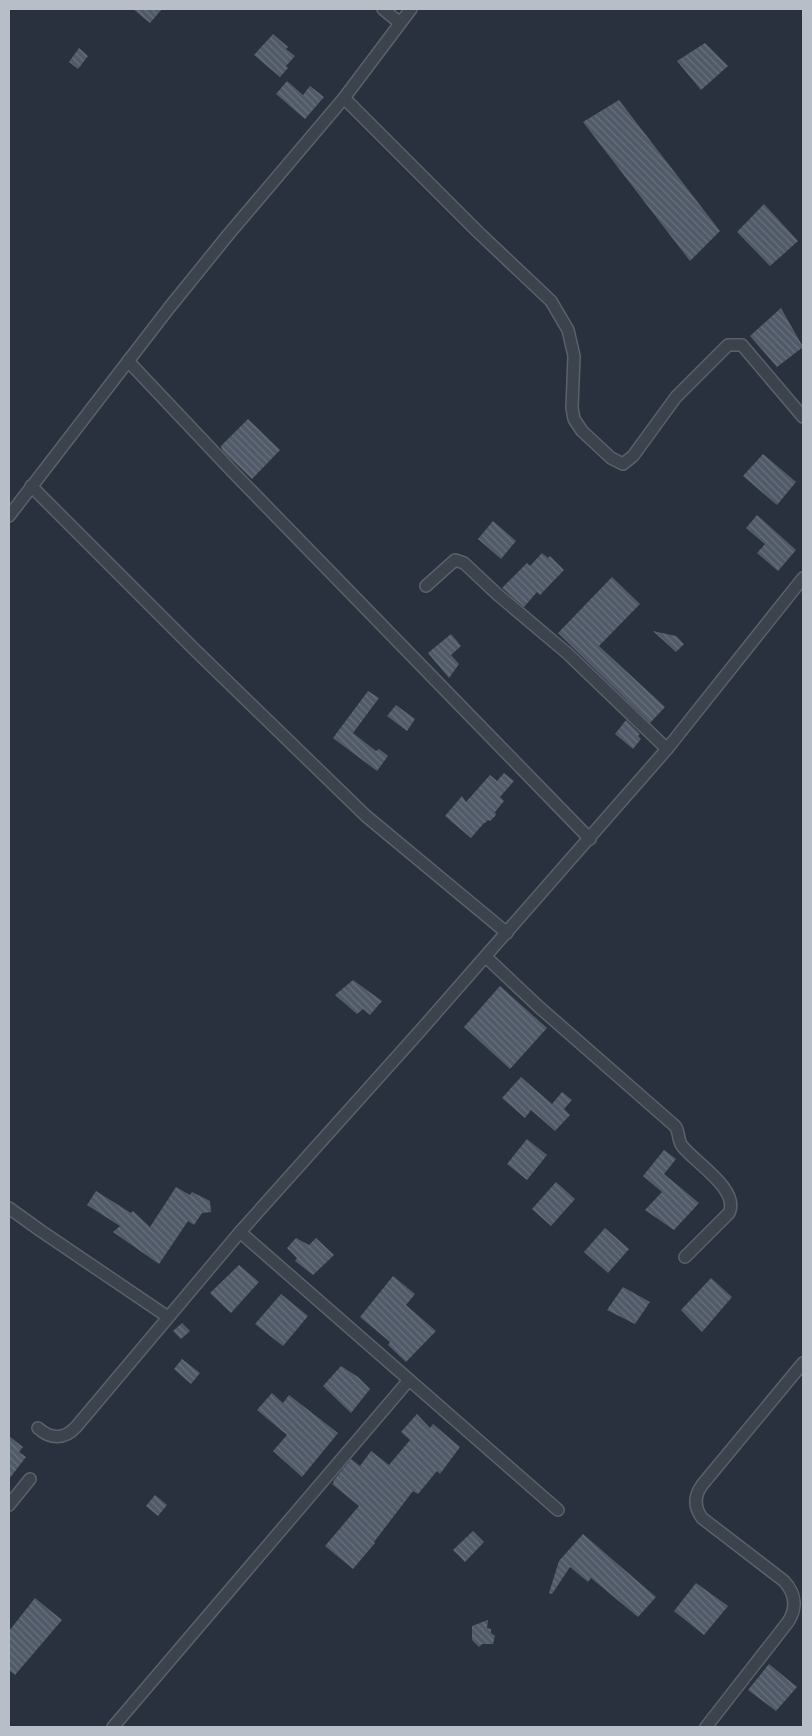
<svg xmlns="http://www.w3.org/2000/svg" width="812" height="1736" font-family="Ubuntu,sans-serif">
  <defs>
    <pattern id="building-back-hatch" width="6" height="6" patternUnits="userSpaceOnUse" patternTransform="scale(1.25)"><rect width="6" height="6" fill="#515a68"/><path d="M-1 5l2 2M0 0l6 6M5-1l2 2" fill="none" stroke="#68707c"/></pattern>
  </defs>
  <rect width="100%" height="100%" fill="#28313d"/>
  <g fill="url(#building-back-hatch)">
    <polygon points="133,9 162,9 150,23"/>
    <polygon points="273,34 288,47 286,49 295,56 286,66 288,68 280,77 254,55"/>
    <polygon points="705,43 728,66 701,90 677,61"/>
    <polygon points="79,48 88,56 78,69 69,62"/>
    <polygon points="287,81 303,95 310,86 324,97 305,119 276,94"/>
    <polygon points="619,100 720,231 690,261 583,122"/>
    <polygon points="764,204 798,241 770,266 737,232"/>
    <polygon points="781,308 803,347 777,367 750,336"/>
    <polygon points="248,419 280,450 252,479 230,458 222,450 221,446"/>
    <polygon points="763,454 796,482 777,505 743,476"/>
    <polygon points="757,515 796,550 778,571 757,553 765,544 746,528"/>
    <polygon points="493,521 516,541 501,559 478,539"/>
    <polygon points="542,553 548,558 550,556 564,570 540,595 537,592 524,607 502,588 527,563 530,566"/>
    <polygon points="612,577 640,604 599,646 665,707 650,723 558,633"/>
    <polygon points="653,631 676,636 684,644 676,652"/>
    <polygon points="451,634 461,646 451,655 459,664 449,678 428,653"/>
    <polygon points="368,691 379,698 353,733 376,751 379,749 388,756 377,771 333,738"/>
    <polygon points="396,705 415,719 407,731 387,716"/>
    <polygon points="626,720 640,734 638,736 641,739 633,749 615,734"/>
    <polygon points="504,773 514,781 500,797 504,801 495,812 496,815 490,821 488,820 485,823 484,823 471,838 445,816 462,796 466,802 490,775 497,781"/>
    <polygon points="353,980 382,1001 370,1015 363,1009 357,1014 335,995"/>
    <polygon points="500,986 547,1028 510,1069 464,1027"/>
    <polygon points="521,1077 552,1104 562,1092 572,1100 564,1109 570,1115 555,1131 531,1110 525,1118 502,1098"/>
    <polygon points="527,1139 547,1155 527,1180 507,1164"/>
    <polygon points="664,1150 676,1159 664,1174 699,1203 674,1230 645,1210 662,1192 643,1176"/>
    <polygon points="556,1182 575,1199 551,1226 532,1209"/>
    <polygon points="176,1187 190,1195 192,1192 210,1201 211,1212 202,1213 194,1225 188,1221 159,1264 113,1232 120,1226 87,1205 96,1191 131,1213 133,1211 150,1227"/>
    <polygon points="605,1228 629,1249 608,1273 584,1252"/>
    <polygon points="296,1238 309,1245 316,1238 334,1255 313,1275 295,1261 297,1258 287,1248"/>
    <polygon points="239,1265 259,1282 231,1313 210,1293"/>
    <polygon points="393,1276 415,1294 406,1305 436,1331 406,1362 388,1345 390,1342 360,1317"/>
    <polygon points="711,1278 732,1297 702,1332 681,1310"/>
    <polygon points="623,1287 650,1302 635,1324 607,1310"/>
    <polygon points="281,1294 308,1316 283,1346 255,1324"/>
    <polygon points="182,1323 190,1331 181,1339 173,1331"/>
    <polygon points="182,1359 200,1373 191,1384 174,1369"/>
    <polygon points="341,1366 358,1377 370,1389 351,1413 323,1386"/>
    <polygon points="272,1393 283,1403 289,1395 338,1433 302,1477 273,1451 287,1435 257,1410"/>
    <polygon points="417,1414 430,1428 433,1424 460,1447 440,1474 437,1471 418,1494 413,1491 374,1542 375,1543 353,1569 325,1546 359,1506 332,1484 334,1482 333,1481 351,1459 360,1466 371,1451 389,1465 410,1440 401,1432"/>
    <polygon points="9,1436 23,1447 19,1452 26,1457 9,1479"/>
    <polygon points="155,1495 167,1505 158,1516 146,1506"/>
    <polygon points="473,1531 484,1542 465,1562 453,1550"/>
    <polygon points="583,1534 656,1597 638,1617 591,1578 588,1582 570,1567 552,1594 549,1593 559,1561"/>
    <polygon points="696,1583 728,1606 704,1635 674,1611"/>
    <polygon points="35,1598 62,1620 15,1675 9,1670 9,1631"/>
    <polygon points="488,1620 487,1628 491,1629 491,1633 495,1636 493,1644 482,1644 479,1647 472,1640 472,1626"/>
    <polygon points="769,1664 797,1687 776,1711 748,1690"/>
  </g>
  <g fill="none" stroke-linecap="round" stroke-linejoin="round">
    <defs>
      <g id="minor">
        <polyline points="383,9 400,23"/>
        <polyline points="344,98 478,232 551,301 568,330 574,356 572,408 574,419 582,431 611,458 623,464 633,456 676,397 728,345 742,345 803,417"/>
        <polyline points="128,361 231,470 590,839"/>
        <polyline points="31,486 195,650 366,816 507,933"/>
        <polyline points="9,516 169,308 228,235 344,98 411,9"/>
        <polyline points="426,586 455,560 464,563 497,594 567,653 667,749"/>
        <path d="M486 957 539 1007 675 1126C680 1132 677 1141 683 1147 696 1163 740 1190 729 1213L685 1257"/>
        <polyline points="9,1208 41,1231 168,1317"/>
        <polyline points="240,1232 558,1510"/>
        <path d="M38 1428C51 1440 65 1439 76 1427L240 1232 420 1031 667 749 803 578"/>
        <polyline points="9,1505 30,1479"/>
        <polyline points="113,1727 409,1380"/>
        <path d="M706 1727 788 1622C797 1608 796 1594 784 1581L702 1518C694 1507 694 1496 702 1485L803 1363"/>
      </g>
    </defs>
    <use href="#minor" stroke="#5a616b" stroke-width="14"/>
    <use href="#minor" stroke="#3c434d" stroke-width="11"/>
  </g>
  <rect width="812" height="1736" fill="none" stroke="#b8bec8" stroke-width="20"/>
</svg>
